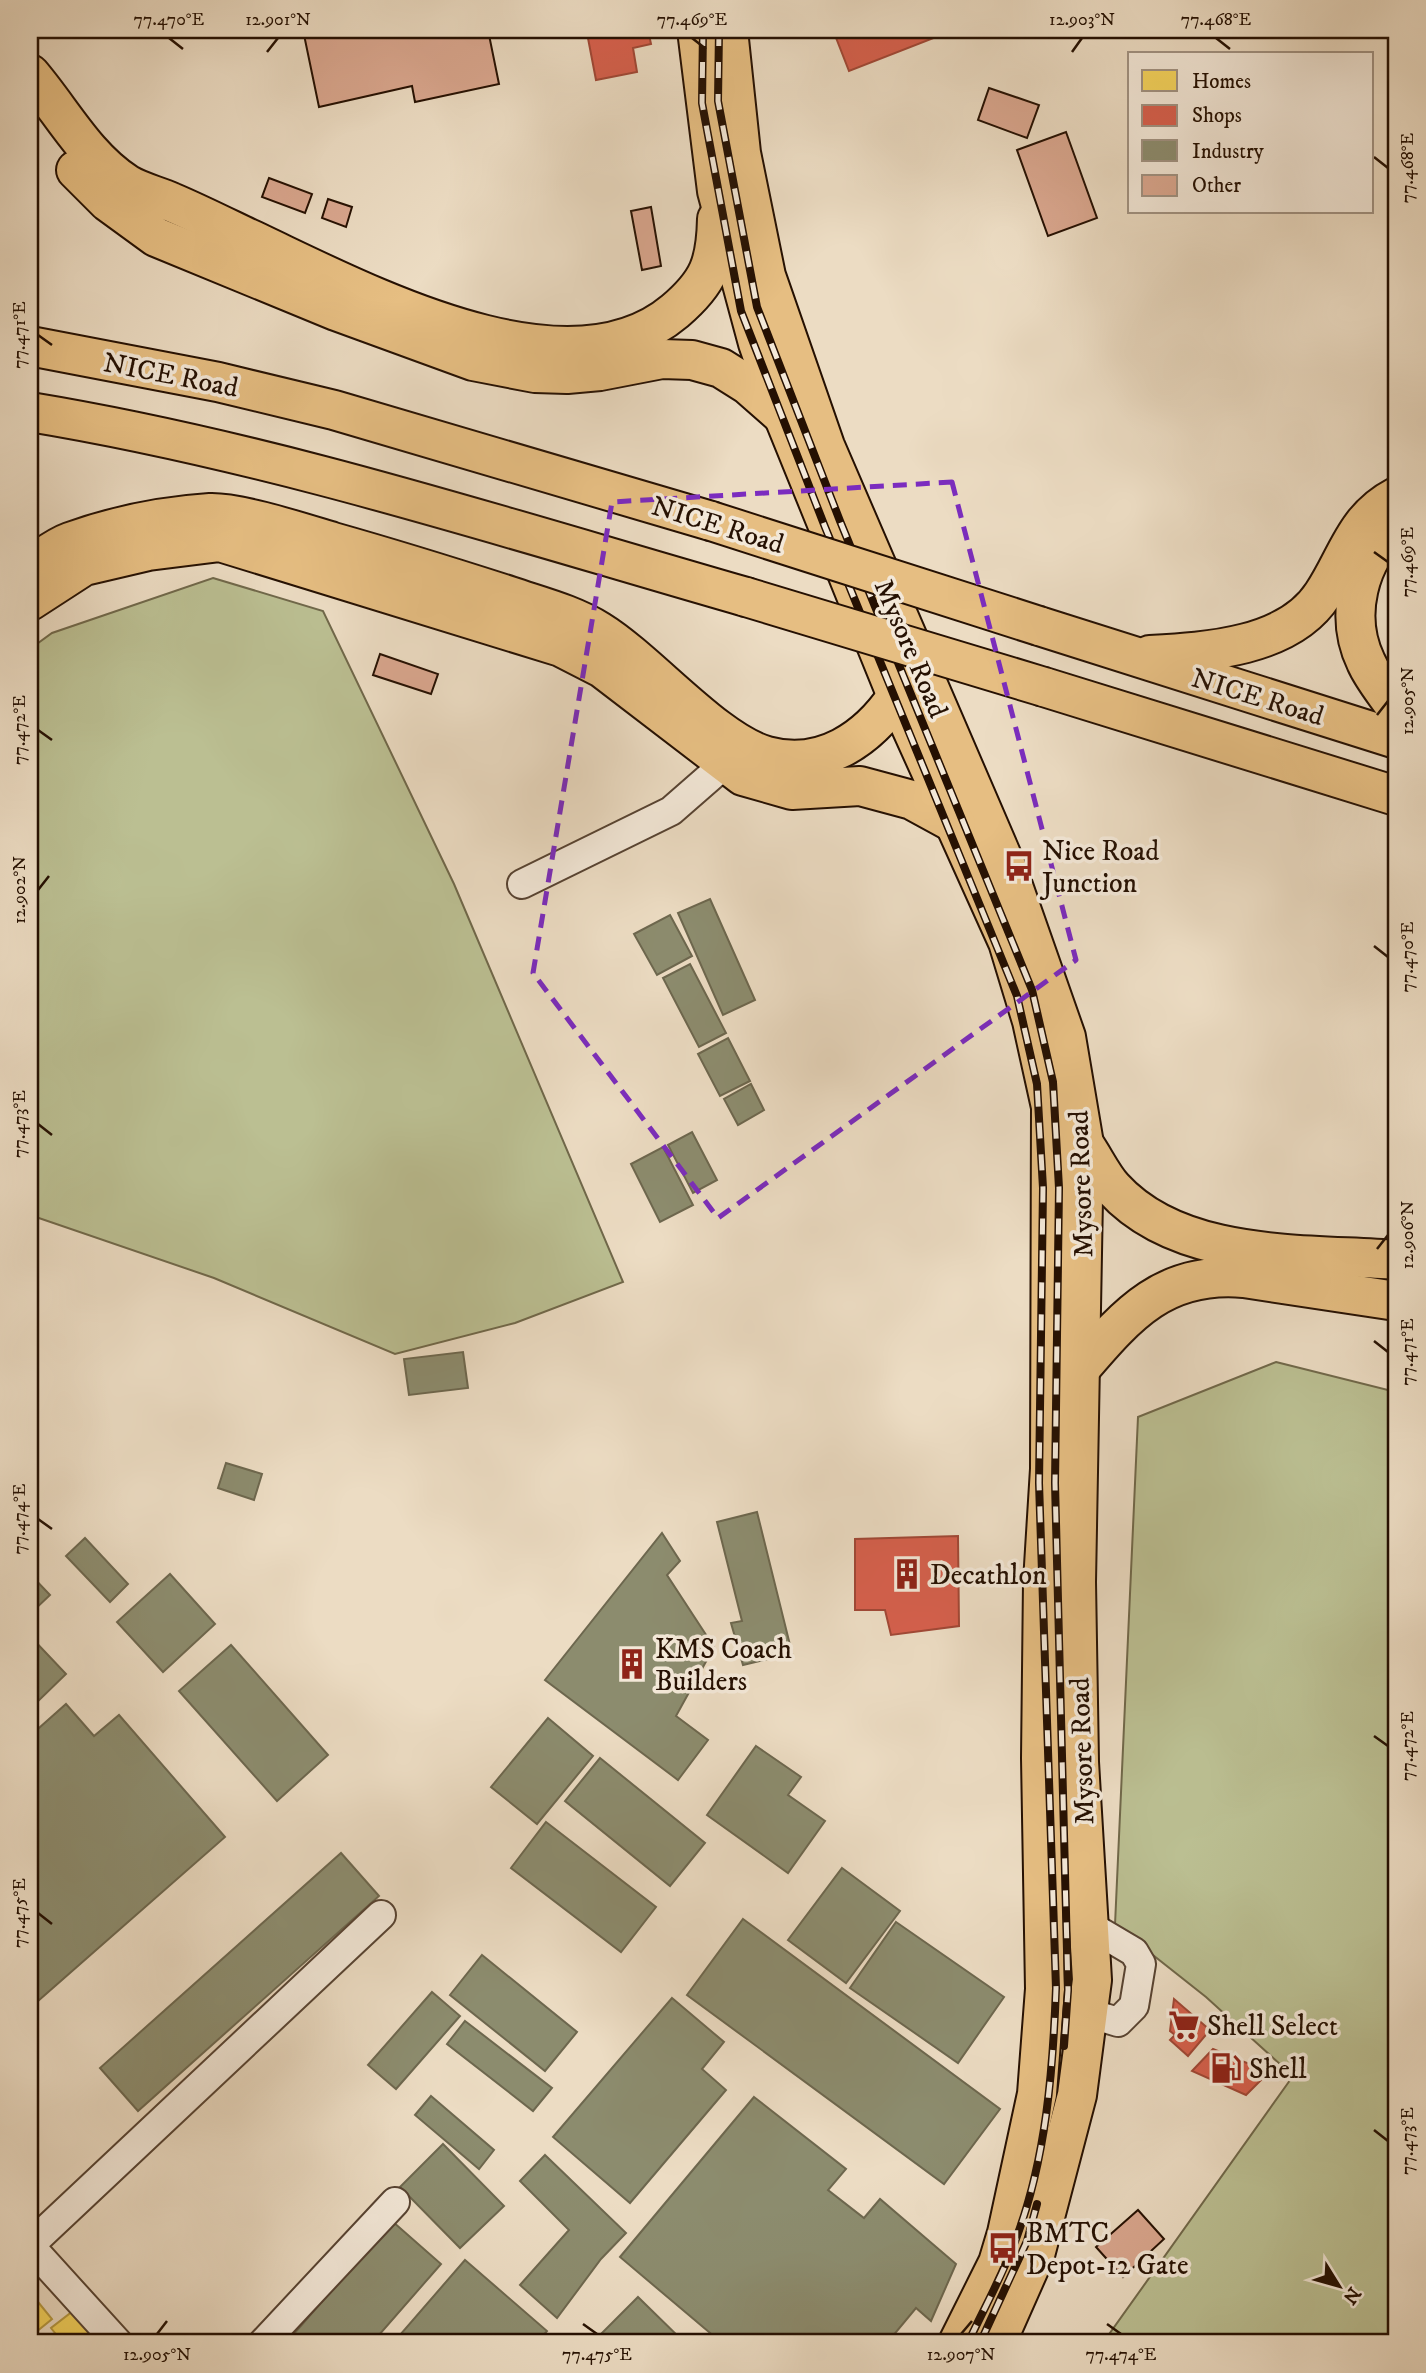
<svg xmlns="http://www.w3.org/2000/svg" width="1426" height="2373" font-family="'IM FELL DW Pica',serif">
  <rect width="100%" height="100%" fill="#ecdcc3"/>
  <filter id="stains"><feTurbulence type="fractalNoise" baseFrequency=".00286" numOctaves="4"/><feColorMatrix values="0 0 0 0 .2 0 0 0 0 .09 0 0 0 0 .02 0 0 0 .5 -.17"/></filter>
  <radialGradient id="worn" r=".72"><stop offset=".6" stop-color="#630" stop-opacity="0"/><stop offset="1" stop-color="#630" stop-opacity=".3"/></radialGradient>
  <g fill="#bbbf92" stroke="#70684a" stroke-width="2">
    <polygon points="213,578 323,611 454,884 623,1282 515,1323 395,1354 214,1278 30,1215 30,649 52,633"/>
    <polygon points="1276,1362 1396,1392 1396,2343 1108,2343 1105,2340 1293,2076 1206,1997 1115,1925 1138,1417"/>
  </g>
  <g fill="#f6d55c" stroke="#b79a41" stroke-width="2">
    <polygon points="34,2297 52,2319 30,2337 30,2300"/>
    <polygon points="73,2311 99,2343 63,2343 51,2328"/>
  </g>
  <g fill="#d6604d" stroke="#a14836" stroke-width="2">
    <polygon points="605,30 648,30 651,44 633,48 637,72 596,80 587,33"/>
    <polygon points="833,30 948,30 949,32 849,71"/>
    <polygon points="958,1536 959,1626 891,1635 885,1610 855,1610 855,1539"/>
    <polygon points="1174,1999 1210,2030 1188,2056 1170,2040 1175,2035 1170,2031"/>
    <polygon points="1213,2049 1269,2072 1246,2095 1192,2071"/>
  </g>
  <g fill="#8c8c6e" stroke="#6d674e" stroke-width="2">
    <polygon points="710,899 755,1000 723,1015 678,913"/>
    <polygon points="670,915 692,956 657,975 634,934"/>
    <polygon points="690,964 726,1033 699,1047 663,978"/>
    <polygon points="728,1038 750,1081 720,1096 698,1054"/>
    <polygon points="751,1084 764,1110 738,1125 724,1099"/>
    <polygon points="692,1132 717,1180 693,1193 668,1145"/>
    <polygon points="663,1147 693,1205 660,1222 631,1164"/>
    <polygon points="463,1352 468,1388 409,1395 404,1359"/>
    <polygon points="226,1463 262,1474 254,1500 218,1488"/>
    <polygon points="757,1512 792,1653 743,1665 731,1623 742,1621 717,1522"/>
    <polygon points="662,1533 680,1561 667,1575 714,1647 676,1716 708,1740 678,1780 545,1680"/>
    <polygon points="85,1538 128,1584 110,1602 66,1556"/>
    <polygon points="30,1574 50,1595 30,1614"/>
    <polygon points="170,1574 215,1624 163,1672 117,1622"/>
    <polygon points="30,1636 66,1674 30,1709"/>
    <polygon points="231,1645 328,1755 277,1801 179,1691"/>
    <polygon points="66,1704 94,1736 119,1715 225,1837 30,2008 30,1736"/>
    <polygon points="548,1718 593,1756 537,1824 491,1787"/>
    <polygon points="756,1746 801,1777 788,1795 825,1821 788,1873 707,1815"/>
    <polygon points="600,1758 705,1843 670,1886 565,1801"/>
    <polygon points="546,1822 656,1907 621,1952 511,1868"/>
    <polygon points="341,1853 379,1896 138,2111 100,2068"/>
    <polygon points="842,1868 900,1911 846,1983 788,1940"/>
    <polygon points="743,1919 1000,2109 944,2184 687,1995"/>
    <polygon points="896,1922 1004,1997 958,2063 850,1988"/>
    <polygon points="482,1955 577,2032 545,2071 450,1995"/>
    <polygon points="432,1992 460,2016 396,2089 368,2065"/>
    <polygon points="672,1998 724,2042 702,2069 726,2090 630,2203 553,2137"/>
    <polygon points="465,2021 552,2088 533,2111 447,2044"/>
    <polygon points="431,2096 494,2150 479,2169 415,2115"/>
    <polygon points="754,2097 846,2169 828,2190 864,2218 880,2199 956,2264 931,2321 916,2308 887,2343 722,2343 620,2257"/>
    <polygon points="443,2144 504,2206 460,2248 400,2187"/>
    <polygon points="545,2155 626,2233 601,2259 557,2318 520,2285 569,2230 520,2181"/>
    <polygon points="392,2221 441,2264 372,2343 286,2343"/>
    <polygon points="465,2260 547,2331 537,2343 393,2343"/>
    <polygon points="638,2297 685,2343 592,2343"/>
  </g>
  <g fill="#daa78f" stroke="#251002" stroke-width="2">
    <polygon points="303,30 488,30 499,84 415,102 412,86 319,107"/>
    <polygon points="989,88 1039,105 1027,138 978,120"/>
    <polygon points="1066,132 1097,218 1048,236 1017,150"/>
    <polygon points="269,178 312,194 305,213 262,197"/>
    <polygon points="328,199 352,207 346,227 322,218"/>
    <polygon points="651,207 661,266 642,270 631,211"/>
    <polygon points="380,654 438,674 431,694 373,675"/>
    <polygon points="1138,2210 1164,2239 1123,2277 1096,2247"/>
  </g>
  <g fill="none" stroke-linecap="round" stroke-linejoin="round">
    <defs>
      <g id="minor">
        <polyline points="522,884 671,811 726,763"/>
        <polyline points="1088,2013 1118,2022 1134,2006 1141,1964 1134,1952 1090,1926"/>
        <polyline points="30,2245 381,1915"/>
        <polyline points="30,2246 118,2343"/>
        <polyline points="263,2343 395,2202"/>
      </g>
      <g id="highway">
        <polyline points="697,30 717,191 758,343 783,415 897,696 1008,942 1032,1021 1051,1107 1050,1469 1043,1582 1041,1758 1045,1989 1037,2094 1007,2233 998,2263 958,2343"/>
        <polyline points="728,30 741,153 766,276 825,446 1006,866 1066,1037 1084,1144 1076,1582 1079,1762 1092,1980 1077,2095 1035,2255 996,2343"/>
        <path d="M30 74C61 110 85 157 127 184 140 192 158 196 171 202 197 213 223 226 248 238 356 288 565 404 675 311 709 282 716 263 717 219"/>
        <polyline points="76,170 108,202 156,237 336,311 473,361 535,373 567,374 600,371 662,359 692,360 721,368 748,385 781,414"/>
        <polyline points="30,346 218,382 334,410 711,521"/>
        <path d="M30 412C273 452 509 529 746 597"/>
        <path d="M1396 527C1358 559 1344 616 1366 662 1373 678 1386 693 1396 708"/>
        <path d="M30 566C43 558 56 547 70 542 114 526 164 516 210 513 239 512 303 533 333 542 393 559 451 577 510 596 539 606 572 614 599 631 649 662 715 742 767 756 822 771 868 739 897 696"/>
        <polyline points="30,601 84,566 148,551 220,542 561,647 602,668 743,776 792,790 860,786 912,800 956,824"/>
        <polyline points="1039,626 1396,739"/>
        <path d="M1150 655C1207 652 1289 647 1323 594 1347 558 1354 519 1396 497"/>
        <polyline points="1044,687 1396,796"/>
        <path d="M1084 1144C1094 1158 1102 1176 1113 1188 1180 1262 1304 1253 1396 1260"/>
        <path d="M1081 1368C1128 1313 1165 1271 1244 1278L1396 1301"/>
      </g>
    </defs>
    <use href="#minor" stroke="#574332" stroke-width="32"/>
    <use href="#highway" stroke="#251002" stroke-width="42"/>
    <use href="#minor" stroke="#f3e8d8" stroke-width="28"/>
    <use href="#highway" stroke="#e6be82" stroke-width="38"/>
    <defs>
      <g id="rail">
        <path d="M703 30 702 103 741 311 825 527 1017 996 1037 1084 1043 1188 1039 1483 1056 1988C1053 2070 1046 2158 1017 2236 1004 2273 984 2308 968 2343"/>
        <polyline points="719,30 718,101 757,307 840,521 1032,990 1053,1082 1059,1188 1055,1483 1068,1990 1064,2046"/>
        <polyline points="980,2343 1027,2241 1037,2204"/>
      </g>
    </defs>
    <use href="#rail" stroke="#251002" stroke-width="8"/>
    <use href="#rail" stroke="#f3e8d8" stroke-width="5" stroke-dasharray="16" stroke-linecap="butt"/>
    <defs>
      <g id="highway-bridge">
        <polyline points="711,521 1039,626"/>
        <polyline points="746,597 1044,687"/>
      </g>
    </defs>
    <use href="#highway-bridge" stroke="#251002" stroke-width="42" stroke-linecap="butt"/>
    <use href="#highway-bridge" stroke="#e6be82" stroke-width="38"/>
  </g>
  <path fill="none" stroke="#7b2cbf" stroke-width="5" stroke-dasharray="14 9" stroke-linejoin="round" d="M952 482 1076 960 718 1218 533 973 612 502Z"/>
  <path fill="none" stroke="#251002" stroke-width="2.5" d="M169 38 183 49M692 38 706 49M1216 38 1230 49M267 52 278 38M1072 52 1082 38M1374 157 1388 168M38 335 52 345M1374 552 1388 562M1377 715 1388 701M38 730 52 740M38 890 49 876M1374 946 1388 957M38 1124 52 1135M1377 1249 1388 1235M1374 1341 1388 1352M38 1519 52 1529M1374 1736 1388 1746M38 1913 52 1924M1374 2130 1388 2141M583 2324 597 2334M1107 2324 1121 2334M157 2334 167 2321M961 2334 972 2321"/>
  <defs>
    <symbol id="bus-bare" viewBox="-9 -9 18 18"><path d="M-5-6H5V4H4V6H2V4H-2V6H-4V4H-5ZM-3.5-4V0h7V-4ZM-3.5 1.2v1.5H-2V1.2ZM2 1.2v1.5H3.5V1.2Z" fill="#8f2418" stroke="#f3e8d8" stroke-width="2.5" paint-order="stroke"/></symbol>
    <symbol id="building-bare" viewBox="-9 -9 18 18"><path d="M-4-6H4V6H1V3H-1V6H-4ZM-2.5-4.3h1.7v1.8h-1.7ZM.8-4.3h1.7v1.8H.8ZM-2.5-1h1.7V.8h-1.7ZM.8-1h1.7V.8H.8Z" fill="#8f2418" stroke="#f3e8d8" stroke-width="2.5" paint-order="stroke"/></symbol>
    <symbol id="supermarket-bare" viewBox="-9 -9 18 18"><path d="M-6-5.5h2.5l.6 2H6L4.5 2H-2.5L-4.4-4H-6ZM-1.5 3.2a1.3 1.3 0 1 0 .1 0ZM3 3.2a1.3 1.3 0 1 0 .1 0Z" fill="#8f2418" stroke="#f3e8d8" stroke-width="2.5" paint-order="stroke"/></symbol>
    <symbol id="fuel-bare" viewBox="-9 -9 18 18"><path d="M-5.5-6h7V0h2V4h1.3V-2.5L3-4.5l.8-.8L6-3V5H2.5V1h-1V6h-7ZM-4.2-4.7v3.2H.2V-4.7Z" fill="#8f2418" stroke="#f3e8d8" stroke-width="2.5" paint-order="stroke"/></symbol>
  </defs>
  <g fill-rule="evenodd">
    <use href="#bus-bare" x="997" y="844" width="44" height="44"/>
    <use href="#building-bare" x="885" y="1552" width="44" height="44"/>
    <use href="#building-bare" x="610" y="1642" width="44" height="44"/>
    <use href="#supermarket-bare" x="1162" y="2003" width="44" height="44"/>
    <use href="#fuel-bare" x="1204" y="2046" width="44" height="44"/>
    <use href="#bus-bare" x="981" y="2226" width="44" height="44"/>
  </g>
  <g text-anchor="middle" stroke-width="7" stroke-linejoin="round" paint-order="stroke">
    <g font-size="28" fill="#251002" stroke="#f3e8d8">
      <text transform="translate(171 374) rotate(11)" y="10">NICE Road</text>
      <text transform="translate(718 524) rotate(17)" y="10">NICE Road</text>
      <text transform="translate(912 648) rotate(67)" y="10">Mysore Road</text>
      <text transform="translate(1258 696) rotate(17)" y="10">NICE Road</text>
      <text transform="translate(1080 1184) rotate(-92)" y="10">Mysore Road</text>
      <text transform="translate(1081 1751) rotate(-92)" y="10">Mysore Road</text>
    </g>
    <g font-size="28" fill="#251002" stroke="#f3e8d8" text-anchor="start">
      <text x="1042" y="860">Nice Road<tspan x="1042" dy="32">Junction</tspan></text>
      <text x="930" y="1584">Decathlon</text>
      <text x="655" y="1658">KMS Coach<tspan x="655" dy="32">Builders</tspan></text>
      <text x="1207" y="2035">Shell Select</text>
      <text x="1249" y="2078">Shell</text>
      <text x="1026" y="2242">BMTC<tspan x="1026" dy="32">Depot-12 Gate</tspan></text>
    </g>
  </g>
  <rect width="1426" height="2373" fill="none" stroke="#ecdcc3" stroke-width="77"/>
  <rect x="1128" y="52" width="245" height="161" fill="#f3e8d8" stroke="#a19282" stroke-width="2"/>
  <rect x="1142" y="70" width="35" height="21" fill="#f6d55c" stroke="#a19282" stroke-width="2"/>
  <text x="1192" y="88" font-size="21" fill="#251002">Homes</text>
  <rect x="1142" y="105" width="35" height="21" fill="#d6604d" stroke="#a19282" stroke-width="2"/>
  <text x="1192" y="122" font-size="21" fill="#251002">Shops</text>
  <rect x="1142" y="140" width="35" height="21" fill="#8c8c6e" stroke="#a19282" stroke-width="2"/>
  <text x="1192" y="158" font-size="21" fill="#251002">Industry</text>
  <rect x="1142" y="175" width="35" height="21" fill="#daa78f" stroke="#a19282" stroke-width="2"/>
  <text x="1192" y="192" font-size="21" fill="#251002">Other</text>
  <g transform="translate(1339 2286) rotate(127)" stroke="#f3e8d8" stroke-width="5" paint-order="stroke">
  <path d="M0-5L12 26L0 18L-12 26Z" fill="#251002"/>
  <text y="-10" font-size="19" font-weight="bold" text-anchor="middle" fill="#251002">N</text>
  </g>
  <rect x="38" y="38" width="1350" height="2296" fill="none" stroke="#251002" stroke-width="2.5"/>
  <g font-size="18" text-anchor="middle" fill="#251002">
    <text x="169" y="25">77.470°E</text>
    <text x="278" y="25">12.901°N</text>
    <text x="692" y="25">77.469°E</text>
    <text x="1082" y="25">12.903°N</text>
    <text x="1216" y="25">77.468°E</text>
    <text transform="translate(1407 168) rotate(-90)" y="6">77.468°E</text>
    <text transform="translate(19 335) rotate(-90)" y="6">77.471°E</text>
    <text transform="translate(1407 562) rotate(-90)" y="6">77.469°E</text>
    <text transform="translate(1407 701) rotate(-90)" y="6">12.905°N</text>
    <text transform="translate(19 730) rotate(-90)" y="6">77.472°E</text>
    <text transform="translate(19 890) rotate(-90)" y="6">12.902°N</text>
    <text transform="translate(1407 957) rotate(-90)" y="6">77.470°E</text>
    <text transform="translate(19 1124) rotate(-90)" y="6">77.473°E</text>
    <text transform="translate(1407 1235) rotate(-90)" y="6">12.906°N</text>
    <text transform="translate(1407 1352) rotate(-90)" y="6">77.471°E</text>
    <text transform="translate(19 1519) rotate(-90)" y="6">77.474°E</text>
    <text transform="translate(1407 1746) rotate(-90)" y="6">77.472°E</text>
    <text transform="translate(19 1913) rotate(-90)" y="6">77.475°E</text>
    <text transform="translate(1407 2141) rotate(-90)" y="6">77.473°E</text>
    <text x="157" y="2360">12.905°N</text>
    <text x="597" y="2360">77.475°E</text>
    <text x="961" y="2360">12.907°N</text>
    <text x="1121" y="2360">77.474°E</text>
  </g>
  <rect width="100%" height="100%" filter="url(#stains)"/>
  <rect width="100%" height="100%" fill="url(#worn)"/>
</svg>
